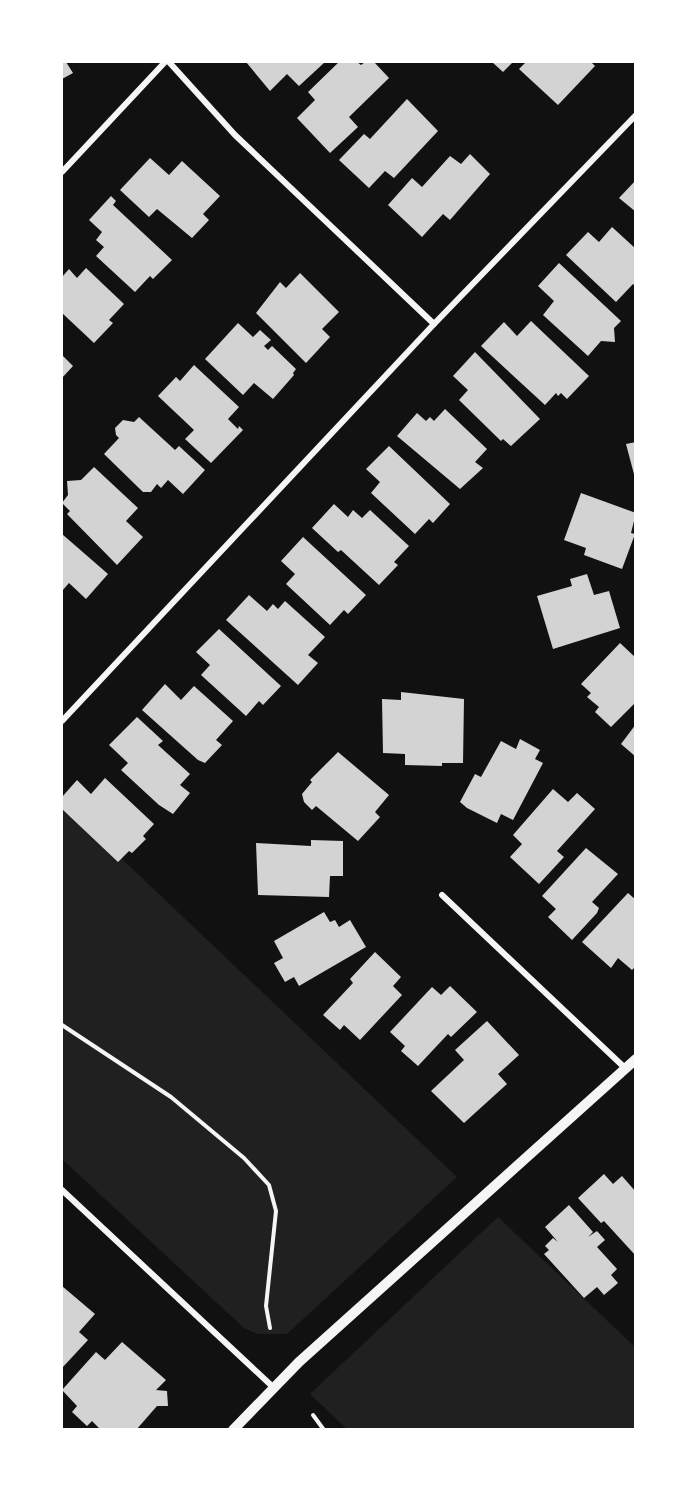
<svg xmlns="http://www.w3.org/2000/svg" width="697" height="1491" font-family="Overpass,sans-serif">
  <rect width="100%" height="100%" fill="#111"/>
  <g fill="#202020">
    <polygon points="62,802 457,1177 287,1334 257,1334 244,1328 62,1159"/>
    <polygon points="498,1217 635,1347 635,1429 347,1429 310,1394"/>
  </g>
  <g fill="#d3d3d3">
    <polygon points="62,62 66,62 73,73 62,79"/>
    <polygon points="246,62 325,62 299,86 287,74 270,91"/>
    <polygon points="339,62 357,62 361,65 365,62 374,62 389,78 349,117 358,127 330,153 297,118 315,100 308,92"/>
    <polygon points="492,62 513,62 503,72"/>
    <polygon points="526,62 591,62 595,66 558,105 519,69"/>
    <polygon points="407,99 438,131 394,178 385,171 369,188 339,160 364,134 370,139"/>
    <polygon points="470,154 490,174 450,220 443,214 422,237 388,205 412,178 422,187 450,156 461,164"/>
    <polygon points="150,158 169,175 182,161 220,196 203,214 209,220 192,238 157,209 149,217 120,190"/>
    <polygon points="636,180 636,212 619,198"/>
    <polygon points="111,196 116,201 113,205 172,260 153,279 150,276 135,292 96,256 104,247 96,240 102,232 89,220"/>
    <polygon points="612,227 636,249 636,287 633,284 616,302 566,255 588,232 599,242"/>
    <polygon points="559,263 621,321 614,328 615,342 601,341 588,356 543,315 554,301 538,286"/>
    <polygon points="86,268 124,304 109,320 113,323 94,343 62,313 62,277 69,269 77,278"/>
    <polygon points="300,273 339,312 322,329 330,337 306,363 256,313 280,282 286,288"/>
    <polygon points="531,321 589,376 567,399 561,393 558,396 556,393 545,405 481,346 504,322 517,336"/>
    <polygon points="238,323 253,337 260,330 271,340 264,346 268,350 272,346 296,369 293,373 294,375 273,399 254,383 243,395 205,359"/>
    <polygon points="475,352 540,419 511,446 503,439 501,441 459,400 468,390 453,376"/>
    <polygon points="62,355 73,366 62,378"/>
    <polygon points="194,365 239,407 228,419 238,429 239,426 243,430 211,463 185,439 194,430 158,396 176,377 180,381"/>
    <polygon points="445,409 487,449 475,462 483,468 460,489 397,436 417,413 426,421 430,417 434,421"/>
    <polygon points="139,417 175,450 179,446 205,470 183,494 168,480 161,488 157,484 151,492 143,492 104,454 119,438 116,435 115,428 123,420 134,422"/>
    <polygon points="636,442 636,478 635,478 626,444"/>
    <polygon points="389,446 450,504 433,523 429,519 415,534 371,493 380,482 366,469"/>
    <polygon points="94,467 138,508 126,521 143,537 117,565 67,514 70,511 62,503 68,495 67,481 81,480"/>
    <polygon points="581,493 636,513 631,533 635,534 622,569 584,555 586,548 564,540"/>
    <polygon points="334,504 348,517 353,510 362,518 370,510 409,546 394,562 398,565 379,585 341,550 338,552 312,528"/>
    <polygon points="62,534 108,574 86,599 69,583 62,591"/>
    <polygon points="303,537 366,595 348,614 344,610 330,625 286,584 295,574 281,561"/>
    <polygon points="587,574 594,595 609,591 620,628 553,649 537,596 572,586 570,579"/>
    <polygon points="249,595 267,611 273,604 278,609 285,601 325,637 308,655 318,663 298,685 226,620"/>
    <polygon points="219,629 281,686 263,705 259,701 246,716 201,675 210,665 196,652"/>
    <polygon points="620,643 636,658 636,702 611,727 595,712 599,707 587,697 591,693 581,684"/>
    <polygon points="165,684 181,700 194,686 233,721 216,740 222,745 205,763 198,760 142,710"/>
    <polygon points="401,692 464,699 463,763 442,763 442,766 405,765 405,754 383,753 382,699 401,700"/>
    <polygon points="137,717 163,741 158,745 190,774 180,785 190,793 173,814 159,805 121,770 128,763 109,745"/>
    <polygon points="636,724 636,757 621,744"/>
    <polygon points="520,739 540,750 535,759 543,763 513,820 501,814 497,823 467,808 460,802 475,774 481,777 501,741 516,749"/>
    <polygon points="338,752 389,795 375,812 380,817 358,841 316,806 312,810 304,802 302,794 312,782 310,780"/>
    <polygon points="105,778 154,824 143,836 146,839 132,853 129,851 118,862 62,809 62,797 77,780 91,794"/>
    <polygon points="553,789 568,802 577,793 595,809 557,851 564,857 539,884 510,857 522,844 513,835"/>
    <polygon points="311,840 343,841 343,876 330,876 329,897 258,895 256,843 311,846"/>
    <polygon points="586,848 618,874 592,902 599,908 597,913 572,940 548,917 556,909 542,896"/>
    <polygon points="628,893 636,900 636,966 632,970 618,958 611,968 582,942"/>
    <polygon points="324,912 330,922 335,920 339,927 350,920 366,947 299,986 294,977 285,982 274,963 283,958 274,941"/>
    <polygon points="375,952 401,977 393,986 402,995 360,1040 344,1025 340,1030 323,1015 353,983 350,979"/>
    <polygon points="450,986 477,1012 451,1037 448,1034 418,1066 401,1051 405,1046 390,1032 432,987 441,995"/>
    <polygon points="487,1021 519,1055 498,1074 507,1084 464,1123 431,1091 464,1060 455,1050"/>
    <polygon points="604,1174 613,1184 622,1176 636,1192 636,1256 604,1221 601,1223 578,1198"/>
    <polygon points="569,1205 593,1232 588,1237 597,1231 605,1240 597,1247 617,1269 611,1275 618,1283 604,1295 597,1287 584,1298 544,1254 549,1250 545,1246 553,1238 558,1242 545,1227"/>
    <polygon points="62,1286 95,1314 79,1332 88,1340 62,1368"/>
    <polygon points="122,1342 166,1380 156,1390 167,1391 168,1406 157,1406 136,1430 101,1430 92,1421 87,1426 72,1412 77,1406 62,1390 96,1352 105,1360"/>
  </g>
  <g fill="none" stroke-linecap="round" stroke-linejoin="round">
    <g stroke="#f5f5f5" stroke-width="4">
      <polyline points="62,1025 171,1097 244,1158 269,1185 276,1211 266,1306 270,1328"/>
      <polyline points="313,1415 324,1430"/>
    </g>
    <g stroke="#f5f5f5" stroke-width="6">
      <polyline points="169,62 235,135 434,324"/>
      <polyline points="62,172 165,62"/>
      <polyline points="62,721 434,324 636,115"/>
      <polyline points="442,895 625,1068"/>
      <polyline points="62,1190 273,1387"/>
    </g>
    <polyline stroke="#f5f5f5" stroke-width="10" points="233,1430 299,1362 636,1059"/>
  </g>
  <rect width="697" height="1491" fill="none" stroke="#ffffff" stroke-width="126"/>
</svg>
